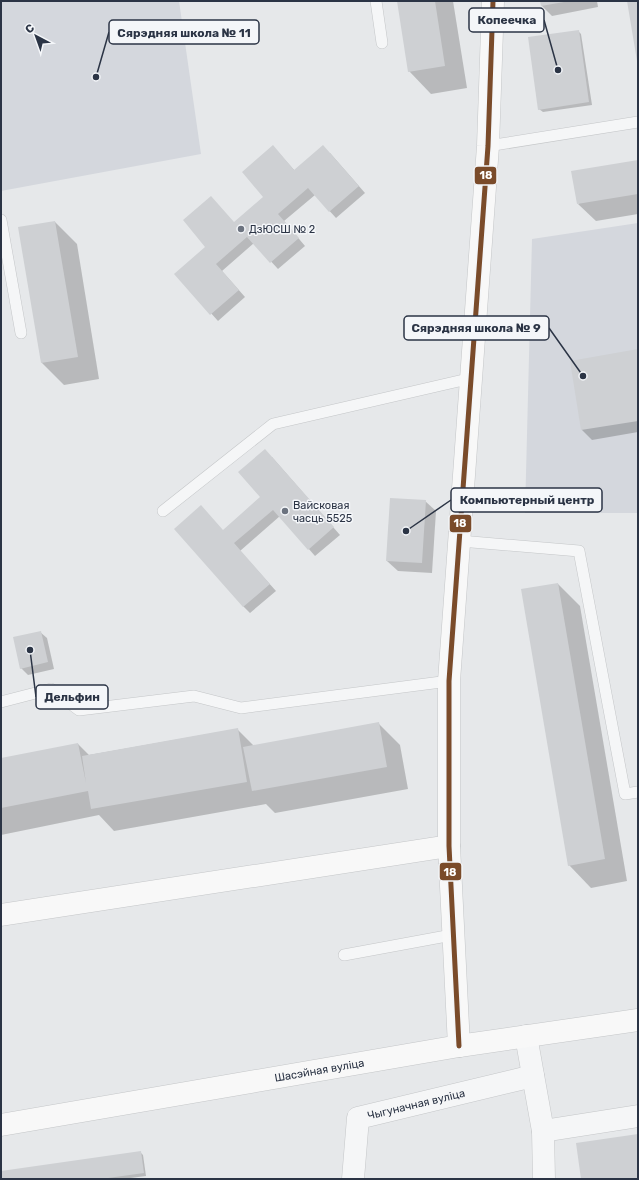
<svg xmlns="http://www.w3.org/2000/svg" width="639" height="1180" font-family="Rubik,sans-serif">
  <rect width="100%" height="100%" fill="#e6e8ea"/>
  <g fill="#d4d7dd">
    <polygon points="1,1 179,1 201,154 1,191"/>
    <polygon points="638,223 638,513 525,513 532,239"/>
  </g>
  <g fill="#0003">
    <polygon points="398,1 453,1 467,88 431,94 409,71"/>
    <polygon points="541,1 597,1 598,7 552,16 542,6"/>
    <polygon points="578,31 581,34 592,105 543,112 539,109"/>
    <polygon points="279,153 295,171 330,153 365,193 336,218 315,195 284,221 305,246 278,269 254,243 222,271 245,297 218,321 176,274 264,197"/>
    <polygon points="638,161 638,214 596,221 578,204"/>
    <polygon points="55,222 77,244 99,379 64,385 42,363 20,228"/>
    <polygon points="638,350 638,432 592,440 582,430 571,362"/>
    <polygon points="272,457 340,535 315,556 280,516 240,551 276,591 250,613 243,606 223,531 261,497"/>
    <polygon points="391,499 425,501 436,511 432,573 398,571 387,561"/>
    <polygon points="558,584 580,606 627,881 591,888 569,865"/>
    <polygon points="40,632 47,638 54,669 28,675 21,668"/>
    <polygon points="378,723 400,745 408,789 275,813 266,804 114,831 99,815 1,835 1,759 78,744 89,755 237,729 254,746"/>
    <polygon points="140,1152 143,1155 146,1176 123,1179 1,1179 1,1172"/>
  </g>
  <g fill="#ced0d3">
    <polygon points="397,1 435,1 445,66 408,72"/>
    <polygon points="540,1 563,1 564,2 541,6"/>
    <polygon points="627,1 638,1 638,60 637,61"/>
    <polygon points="579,30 589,102 538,110 528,37"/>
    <polygon points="273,145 294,170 323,145 359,186 329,212 308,188 278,214 299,238 270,263 247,237 216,264 239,290 210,315 174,274 205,247 183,220 211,196 234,222 263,197 242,172"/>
    <polygon points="638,160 638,194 577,204 571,171"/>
    <polygon points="55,221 78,357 41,363 18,227"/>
    <polygon points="638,349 638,421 581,430 570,361"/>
    <polygon points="265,449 334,527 308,550 273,510 234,543 270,584 243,607 174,529 201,505 223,530 260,497 238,472"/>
    <polygon points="390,498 426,500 422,563 386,561"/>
    <polygon points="558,583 605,859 568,866 521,589"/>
    <polygon points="41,631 48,662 20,669 13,637"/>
    <polygon points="379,722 387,767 252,791 243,747"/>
    <polygon points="238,728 247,782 91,809 88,791 1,808 1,758 78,743 86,783 82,756"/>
    <polygon points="638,1134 638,1179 581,1179 576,1143"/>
    <polygon points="141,1151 144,1173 101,1179 1,1179 1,1171"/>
  </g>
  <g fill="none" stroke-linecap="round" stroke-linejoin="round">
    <defs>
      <g id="lane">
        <polyline points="376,1 382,43"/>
        <polyline points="488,146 638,122"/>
        <polyline points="1,220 21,333"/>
        <polyline points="163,511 273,424 472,378"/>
        <polyline points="460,541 579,551 625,794 638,792"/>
        <polyline points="1,702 51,689 79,710 194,696 241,708 449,681"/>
        <polyline points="344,955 452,935"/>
      </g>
      <g id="street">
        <polyline points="526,1036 543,1131 544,1179"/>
        <polyline points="543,1131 638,1116"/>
        <path id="s1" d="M353 1179 358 1118 533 1076"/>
      </g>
      <g id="secondary">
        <polyline points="1,915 449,846"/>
        <polyline points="459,1046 449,846 449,681 488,146 493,1"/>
        <path id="s2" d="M1 1125 459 1046 638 1020"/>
      </g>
    </defs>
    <use href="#lane" stroke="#c4c6c8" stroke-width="12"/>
    <use href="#street" stroke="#c4c6c8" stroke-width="23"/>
    <use href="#secondary" stroke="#c4c6c8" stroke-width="23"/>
    <use href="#lane" stroke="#f5f6f7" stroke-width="11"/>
    <use href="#street" stroke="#f5f6f7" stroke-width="22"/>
    <use href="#secondary" stroke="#f8f8f8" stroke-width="22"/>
    <defs>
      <polyline id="bus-1" points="459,1046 449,846 449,681 488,146 493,1"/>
    </defs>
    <use href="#bus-1" stroke="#f4f6f9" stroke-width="8"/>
    <use href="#bus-1" stroke="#7a4b2a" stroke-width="5"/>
  </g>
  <g fill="#6c737f" stroke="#f4f6f9" stroke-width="1.5">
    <circle cx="241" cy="229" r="4"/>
    <circle cx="285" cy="511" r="4"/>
  </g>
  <g text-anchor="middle" stroke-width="3" stroke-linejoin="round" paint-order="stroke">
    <g font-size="11" fill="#2b3445" stroke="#f4f6f9" text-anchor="start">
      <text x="249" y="233">ДзЮСШ № 2</text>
      <text x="293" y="509">Вайсковая<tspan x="293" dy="13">часць 5525</tspan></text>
    </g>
    <g font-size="11" fill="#2b3445" stroke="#f4f6f9">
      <text dy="4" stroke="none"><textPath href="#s2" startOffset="323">Шасэйная вуліца</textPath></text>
      <text dy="4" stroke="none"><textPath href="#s1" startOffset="121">Чыгуначная вуліца</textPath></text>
    </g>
  </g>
  <path fill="none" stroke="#2b3445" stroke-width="1.5" d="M558 70L544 20M96 77L109 32M583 376L549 328M406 531L451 500M30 650L36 697"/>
  <g fill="#2b3445" stroke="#f4f6f9" stroke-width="1.5">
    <circle cx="558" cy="70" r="4"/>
    <circle cx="96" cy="77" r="4"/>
    <circle cx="583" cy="376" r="4"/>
    <circle cx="406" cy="531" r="4"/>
    <circle cx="30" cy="650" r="4"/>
  </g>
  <g fill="#f4f6f9" stroke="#2b3445" stroke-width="1.5">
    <rect x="469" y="8" width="75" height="24" rx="4"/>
    <rect x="109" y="20" width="150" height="24" rx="4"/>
    <rect x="404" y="316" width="145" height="24" rx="4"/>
    <rect x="451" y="488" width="151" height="24" rx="4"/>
    <rect x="36" y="685" width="72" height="24" rx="4"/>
  </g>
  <g font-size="12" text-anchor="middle" font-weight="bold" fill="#2b3445">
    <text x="507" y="24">Копеечка</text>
    <text x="184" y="37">Сярэдняя школа № 11</text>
    <text x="476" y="332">Сярэдняя школа № 9</text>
    <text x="527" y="504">Компьютерный центр</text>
    <text x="72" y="701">Дельфин</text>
  </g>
  <g stroke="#f4f6f9" stroke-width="1.5">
    <rect x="474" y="166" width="23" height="19" rx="4" fill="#7a4b2a"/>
    <rect x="449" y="514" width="23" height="19" rx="4" fill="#7a4b2a"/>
    <rect x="439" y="862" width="23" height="19" rx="4" fill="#7a4b2a"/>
  </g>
  <g font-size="11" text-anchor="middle" font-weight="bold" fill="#fff">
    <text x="486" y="179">18</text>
    <text x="460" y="527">18</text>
    <text x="450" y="876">18</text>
  </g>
  <rect width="639" height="1180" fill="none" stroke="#2b3445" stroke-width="4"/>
  <g transform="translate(36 36) rotate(319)" stroke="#f4f6f9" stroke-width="3" paint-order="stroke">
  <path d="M0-3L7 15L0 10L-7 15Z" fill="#2b3445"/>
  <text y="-6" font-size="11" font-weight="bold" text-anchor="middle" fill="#2b3445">С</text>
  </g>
</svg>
